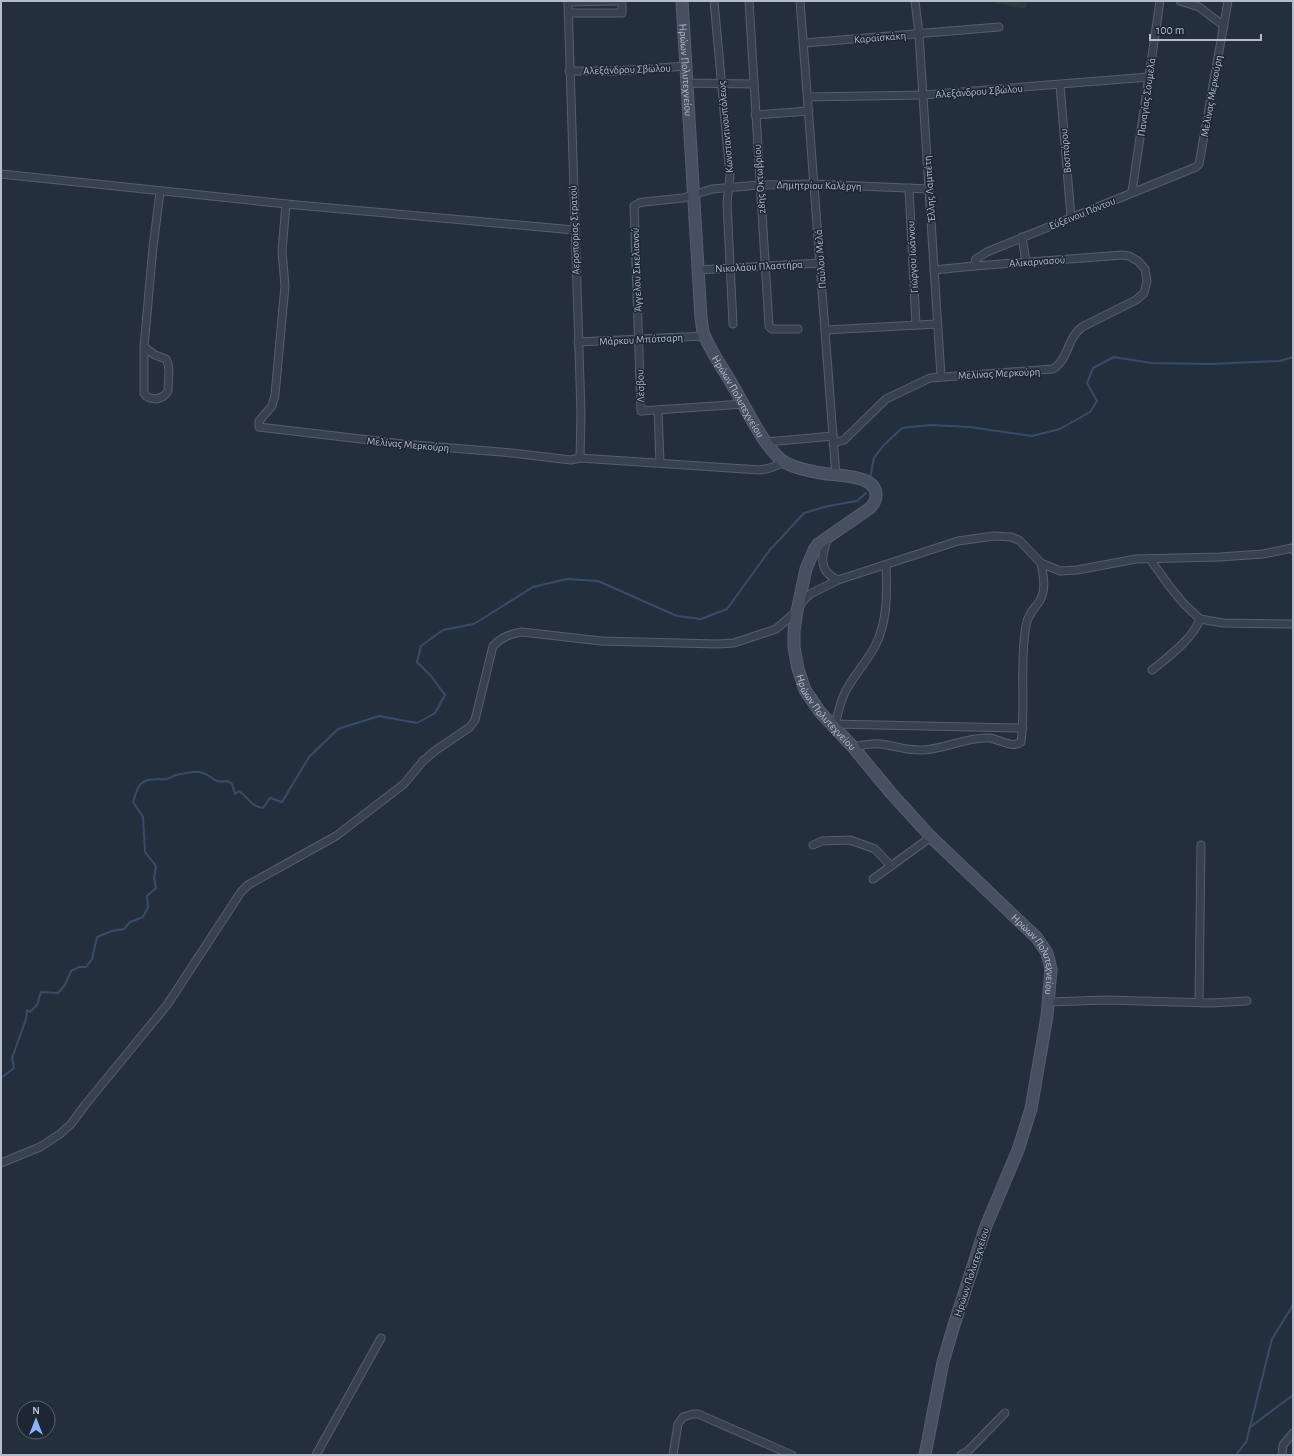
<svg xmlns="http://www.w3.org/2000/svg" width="1294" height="1456" font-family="'Alegreya Sans',sans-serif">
  <rect width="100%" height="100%" fill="#242f3e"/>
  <polygon fill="#263c3f" points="997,1 1027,1 1026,9 996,3"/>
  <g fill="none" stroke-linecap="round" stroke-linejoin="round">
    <g stroke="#394c67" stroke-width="2">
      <polyline points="870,478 874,458 883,446 902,428 930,425 970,427 1032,436 1060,429 1090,412 1097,401 1087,383 1093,368 1114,357 1151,363 1211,364 1280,361 1293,357"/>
      <path d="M1 1078 14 1068 12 1058 26 1019 27 1010 30 1012 37 1005 41 992 58 993 65 985 71 971 79 967H86L92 959 97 937 112 931 124 929 130 922 143 917 148 907 147 896 156 888 154 878 156 866 145 852 143 817 133 802C136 794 137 785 145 781 152 778 160 780 167 779 170 778 173 776 176 775 180 774 196 771 200 772 214 775 211 784 228 781L232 784 235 794 239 791C250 798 249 806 263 808L270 798 282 802 309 757 338 729 379 716 417 723 435 713 445 695 431 676 417 662 421 646 443 630 474 624 533 587 567 579 598 581 677 616 701 619 727 609 769 551 804 513 828 506 857 501 866 493"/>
      <polyline points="1249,1428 1293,1395"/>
      <polyline points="1246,1443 1272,1339 1293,1305"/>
      <polyline points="1236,1455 1246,1442"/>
    </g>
    <defs>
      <g id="street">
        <polyline points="568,1 581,413 580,458"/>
        <polyline points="714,1 730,176 727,203 733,324"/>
        <polyline points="749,1 769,326 772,329 798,329"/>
        <polyline points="800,1 836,476"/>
        <polyline points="915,1 919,34 941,376"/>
        <polyline points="1180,1 1199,7 1224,26"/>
        <polyline points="568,2 616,1"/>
        <polyline points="568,13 622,13 622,1"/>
        <polyline points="804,43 999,27"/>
        <polyline points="569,71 616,71 686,66"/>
        <polyline points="686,83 754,84"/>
        <polyline points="1060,85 1071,217"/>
        <polyline points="808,97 923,95 1149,77"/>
        <polyline points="755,115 809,111"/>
        <polyline points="1,174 286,204 574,230"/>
        <polyline points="909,188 916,325"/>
        <polyline points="1132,192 1160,1"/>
        <polyline points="286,204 282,251 285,286 275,395 272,406 259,421 259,427 403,444 512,453 571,460 580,458 760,470 770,468 785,462"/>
        <polyline points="1022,237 1026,262"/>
        <polyline points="974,266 976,259 987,252 1196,167 1199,164 1228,1"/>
        <polyline points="698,270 820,263"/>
        <polyline points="825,330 937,324"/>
        <polyline points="578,342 704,336"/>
        <polyline points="144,347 144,393 146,396 150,398 157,399 164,396 168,391 169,371 168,364 166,359 155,355 144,347 153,247 160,192"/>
        <polyline points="744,404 641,411 634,206 639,203 644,202 683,198 712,189 759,185 814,184 929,189"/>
        <polyline points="658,410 660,463"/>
        <polyline points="767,442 833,436"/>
        <path d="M833 443 844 440 886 399 930 378 1053 369C1069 359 1067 338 1082 327L1136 300 1144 293 1147 281 1145 269 1138 261 1129 256 1123 255 974 266 934 270"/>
        <path d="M828 538C821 556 818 571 838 580L958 541 994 536 1011 537 1019 540 1041 563 1060 571 1077 570 1136 559 1220 557 1263 554 1292 548 1293 550"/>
        <polyline points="1150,559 1170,587 1184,604 1200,619 1223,623 1293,624"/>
        <path d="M1152 670C1169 656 1192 640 1200 619"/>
        <polyline points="831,724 1023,728"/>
        <path d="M837 729 835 725C838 713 841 697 848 687 856 673 867 661 875 646 888 622 887 591 886 565"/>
        <path d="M853 747C863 745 871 743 881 744 895 746 908 751 923 750 945 749 966 737 989 738 999 739 1012 749 1021 742 1026 704 1019 664 1026 626 1027 616 1034 609 1039 602 1047 590 1043 575 1041 563"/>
        <polyline points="813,845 822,841 850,840 875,849 891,866"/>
        <polyline points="873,879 931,837"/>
        <polyline points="1049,1002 1106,1000 1211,1003 1247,1001"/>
        <polyline points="1199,1002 1201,845"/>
        <path d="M1 1163 40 1147 60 1134 71 1124 85 1105 167 1005 241 892 248 885 336 836 404 784 423 761 436 750 470 727 475 720 493 646C502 637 510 634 522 632L601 641 717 644 734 643 776 629 797 611 803 601 810 594 838 580"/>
        <polyline points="316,1455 381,1338"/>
        <polyline points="673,1455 678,1424 683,1417 693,1414 698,1414 792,1455"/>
        <polyline points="961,1455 968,1451 1005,1413"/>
        <polyline points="1282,1455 1283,1445 1293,1433"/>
      </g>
      <g id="secondary">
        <path id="s1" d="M682 1 701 318 703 332C710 351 723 368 733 386 745 406 766 452 786 463 797 469 810 471 821 473 836 476 876 474 876 495 876 501 874 504 870 508L818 544 814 550 806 569 797 611 794 631V647L798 669 805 690 820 712 853 747 891 793 931 837 1037 938 1047 953 1051 969 1047 1016 1031 1109 1018 1150 986 1226 954 1325 943 1362 925 1455"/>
      </g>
    </defs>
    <use href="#street" stroke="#565f6c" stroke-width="9"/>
    <use href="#secondary" stroke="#565f6c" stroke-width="13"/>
    <use href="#street" stroke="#38414e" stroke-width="7"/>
    <use href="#secondary" stroke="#465061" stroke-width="11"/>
  </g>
  <g text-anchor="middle" stroke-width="3" stroke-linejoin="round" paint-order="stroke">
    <g font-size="11" fill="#b4bcc9" stroke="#1d2633">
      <text transform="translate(880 37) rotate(-5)" y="4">Καραϊσκάκη</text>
      <text transform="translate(627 69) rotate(-2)" y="4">Αλεξάνδρου Σβώλου</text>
      <text dy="4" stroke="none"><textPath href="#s1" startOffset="69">Ηρώων Πολυτεχνείου</textPath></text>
      <text transform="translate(979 91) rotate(-4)" y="4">Αλεξάνδρου Σβώλου</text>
      <text transform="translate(1211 96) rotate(-80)" y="4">Μελίνας Μερκούρη</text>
      <text transform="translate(1146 97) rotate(-82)" y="4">Παναγίας Σουμελά</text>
      <text transform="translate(725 127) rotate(-95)" y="4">Κωνσταντινουπόλεως</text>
      <text transform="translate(1065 151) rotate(-95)" y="4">Βοσπόρου</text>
      <text transform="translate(759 179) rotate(-94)" y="4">28ης Οκτωβρίου</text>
      <text transform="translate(819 185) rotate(1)" y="4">Δημητρίου Καλέργη</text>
      <text transform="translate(929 189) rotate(-94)" y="4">Έλλης Λαμπέτη</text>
      <text transform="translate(1082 213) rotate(-22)" y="4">Εύξεινου Πόντου</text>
      <text transform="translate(574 230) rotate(-92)" y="4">Αεροπορίας Στρατού</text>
      <text transform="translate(912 257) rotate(-93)" y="4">Γιώργου Ιωάννου</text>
      <text transform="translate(820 259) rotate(-94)" y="4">Παύλου Μελά</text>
      <text transform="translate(1037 261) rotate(-4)" y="4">Αλικαρνασού</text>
      <text transform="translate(759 266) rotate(-3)" y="4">Νικολάου Πλαστήρα</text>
      <text transform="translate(636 270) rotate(-92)" y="4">Άγγελου Σικελιανού</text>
      <text transform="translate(641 339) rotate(-3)" y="4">Μάρκου Μπότσαρη</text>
      <text transform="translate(999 373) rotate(-3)" y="4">Μελίνας Μερκούρη</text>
      <text transform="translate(640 386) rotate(-92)" y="4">Λέσβου</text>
      <text dy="4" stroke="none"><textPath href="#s1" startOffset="405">Ηρώων Πολυτεχνείου</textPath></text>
      <text transform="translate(408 444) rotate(5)" y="4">Μελίνας Μερκούρη</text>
      <text dy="4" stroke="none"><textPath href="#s1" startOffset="848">Ηρώων Πολυτεχνείου</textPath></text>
      <text dy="4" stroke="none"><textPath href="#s1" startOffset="1172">Ηρώων Πολυτεχνείου</textPath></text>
      <text transform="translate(971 1272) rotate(-72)" y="4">Ηρώων Πολυτεχνείου</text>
    </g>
  </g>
  <rect width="1294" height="1456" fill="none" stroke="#b4bcc9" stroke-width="4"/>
  <g transform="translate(36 1420)"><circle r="19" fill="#1d2633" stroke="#59626f"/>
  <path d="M0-3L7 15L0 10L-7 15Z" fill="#8ab4f8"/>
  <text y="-6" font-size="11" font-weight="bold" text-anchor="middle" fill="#b4bcc9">N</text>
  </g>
  <path d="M1150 34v6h111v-6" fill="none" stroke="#b4bcc9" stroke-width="2"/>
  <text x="1156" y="34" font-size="12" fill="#b4bcc9" stroke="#1d2633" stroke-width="3" paint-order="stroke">100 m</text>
</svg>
